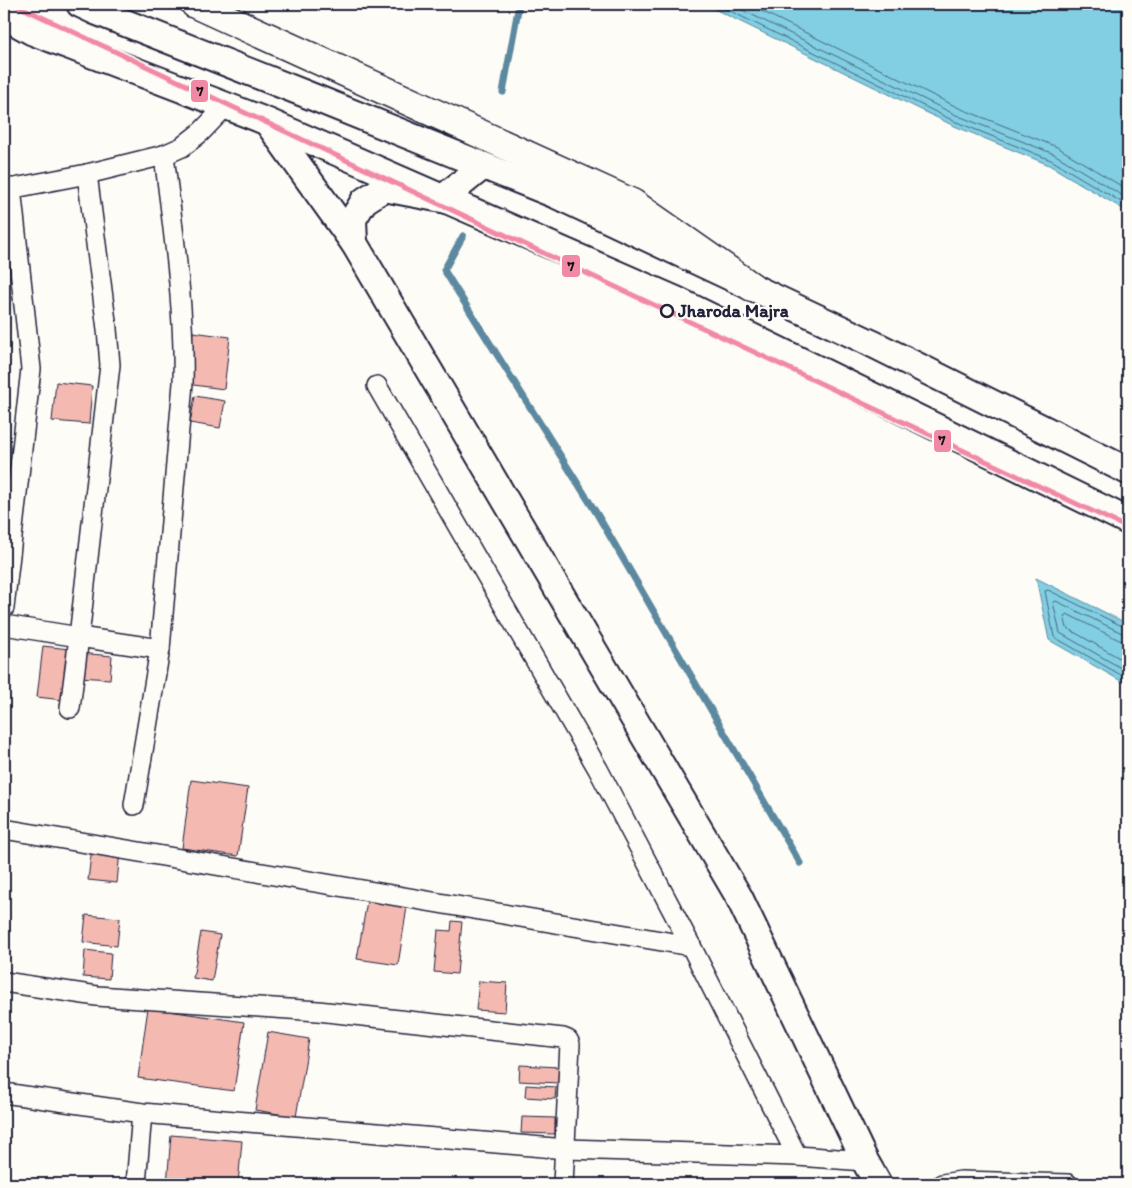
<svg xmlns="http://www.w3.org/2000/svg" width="1132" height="1188" font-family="Itim,sans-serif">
  <rect width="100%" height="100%" fill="#fdfcf7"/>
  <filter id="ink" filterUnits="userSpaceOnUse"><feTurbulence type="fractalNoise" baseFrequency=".02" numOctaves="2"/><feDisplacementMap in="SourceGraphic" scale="10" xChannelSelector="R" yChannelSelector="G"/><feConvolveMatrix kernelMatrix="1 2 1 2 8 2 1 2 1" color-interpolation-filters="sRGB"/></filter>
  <g filter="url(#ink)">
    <g fill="#82cee2" stroke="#5c899f">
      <polygon points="704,4 1113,4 1128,11 1128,212 1049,165 952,125"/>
      <polygon points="1036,578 1128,624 1128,685 1049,640"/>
    </g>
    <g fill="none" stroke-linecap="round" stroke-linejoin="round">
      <g stroke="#48677e" stroke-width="1">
        <polyline points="716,4 954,121 1051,160 1128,206"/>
        <polyline points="730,4 956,115 1054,154 1128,199"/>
        <polyline points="747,4 959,108 1057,147 1128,190"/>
        <polyline points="1128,628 1124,627 1048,590 1045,591 1054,637 1128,679"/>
        <polyline points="1128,634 1122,633 1056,601 1053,602 1060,633 1128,672"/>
        <polyline points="1128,642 1119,640 1067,614 1064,616 1067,628 1128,663"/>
      </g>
      <g stroke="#5c899f" stroke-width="7">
        <polyline points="503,92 519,4"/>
        <polyline points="463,236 444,270 597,514 800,863"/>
      </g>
    </g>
    <g fill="#f4b9b1" stroke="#22223b">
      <polygon points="193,332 230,337 224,389 186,384"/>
      <polygon points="56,382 92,386 89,424 52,421"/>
      <polygon points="195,396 225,401 220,428 190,423"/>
      <polygon points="43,646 69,649 63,700 37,697"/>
      <polygon points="80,653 112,656 110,679 79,677"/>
      <polygon points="191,780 248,788 238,856 182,848"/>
      <polygon points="92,847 120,851 117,883 88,880"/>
      <polygon points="367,901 407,907 398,965 357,959"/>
      <polygon points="86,915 120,918 117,946 83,942"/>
      <polygon points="452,921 462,922 457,974 434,972 438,930 451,931"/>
      <polygon points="201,932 220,935 212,981 193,978"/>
      <polygon points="85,950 111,953 109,979 83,977"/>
      <polygon points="479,981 507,983 505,1012 476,1010"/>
      <polygon points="148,1008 244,1022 234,1091 138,1078"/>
      <polygon points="268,1032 309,1039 296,1117 255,1110"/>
      <polygon points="520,1065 559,1067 558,1083 519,1081"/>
      <polygon points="526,1085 556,1087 555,1099 525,1097"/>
      <polygon points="522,1117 555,1118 555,1134 521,1133"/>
      <polygon points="171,1135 242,1141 238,1184 167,1184"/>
    </g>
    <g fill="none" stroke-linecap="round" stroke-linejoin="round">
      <defs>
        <g id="street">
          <polyline points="87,174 107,329 110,365 79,637 160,649"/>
          <polyline points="4,190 87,174 164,155 182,147 201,132 226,106"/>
          <polyline points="4,608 31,369 11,188"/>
          <polyline points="4,625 79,637 70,708"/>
          <path d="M134 805 160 649 183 383C185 307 173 231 164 155"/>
          <polyline points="4,829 691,946"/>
          <polyline points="4,982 97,996 318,1011 563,1038 568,1040 570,1044 563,1184"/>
          <polyline points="4,1093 142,1113 566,1149 797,1156 691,946 598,769 377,386"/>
          <polyline points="797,1156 865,1161"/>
          <polyline points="136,1184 142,1113"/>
          <polyline points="942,1184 961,1181 1068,1184"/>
        </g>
        <g id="secondary">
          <polyline points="80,4 95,11 303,93 556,195 871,343 1128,471"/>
          <polyline points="4,16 31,31 268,122 676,300 1128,521"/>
          <polyline points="268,123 354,243 739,897 865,1161 878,1184"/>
          <polyline points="354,243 353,219 364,201 384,188 442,199 483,166"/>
        </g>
        <polyline id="highway" points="195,4 632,203 752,287"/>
      </defs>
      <use href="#street" stroke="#22223b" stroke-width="22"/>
      <use href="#secondary" stroke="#22223b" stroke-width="30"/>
      <use href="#highway" stroke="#22223b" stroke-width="31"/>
      <use href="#street" stroke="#fdfcf7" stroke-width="19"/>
      <use href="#secondary" stroke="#fdfcf7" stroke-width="26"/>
      <use href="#highway" stroke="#fdfcf7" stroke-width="28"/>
      <defs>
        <polyline id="metro-1" points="14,4 1128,528"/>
      </defs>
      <use href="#metro-1" stroke="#fdfcf7" stroke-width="9"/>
      <use href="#metro-1" stroke="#f189a6" stroke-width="5"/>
    </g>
  </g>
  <circle fill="#fdfcf7" stroke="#22223b" stroke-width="2.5" cx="667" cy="311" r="6"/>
  <g text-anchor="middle" stroke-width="4.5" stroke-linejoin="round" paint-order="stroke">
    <g font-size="18" font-weight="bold" fill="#22223b" stroke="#fdfcf7" text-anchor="start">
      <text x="678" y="317">Jharoda Majra</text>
    </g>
  </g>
  <g stroke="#fdfcf7" stroke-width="2">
    <rect x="190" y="79" width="19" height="24" rx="5" fill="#f189a6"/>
    <rect x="561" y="254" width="20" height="24" rx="5" fill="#f189a6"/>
    <rect x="933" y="429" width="19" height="24" rx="5" fill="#f189a6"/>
  </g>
  <g font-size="14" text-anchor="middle" font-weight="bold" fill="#111">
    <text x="200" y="96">7</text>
    <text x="571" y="271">7</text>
    <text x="942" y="445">7</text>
  </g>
  <rect width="1132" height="1188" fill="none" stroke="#fdfcf7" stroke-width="20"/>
  <rect x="10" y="10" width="1112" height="1168" fill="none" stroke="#22223b" stroke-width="2" filter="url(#ink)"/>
</svg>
